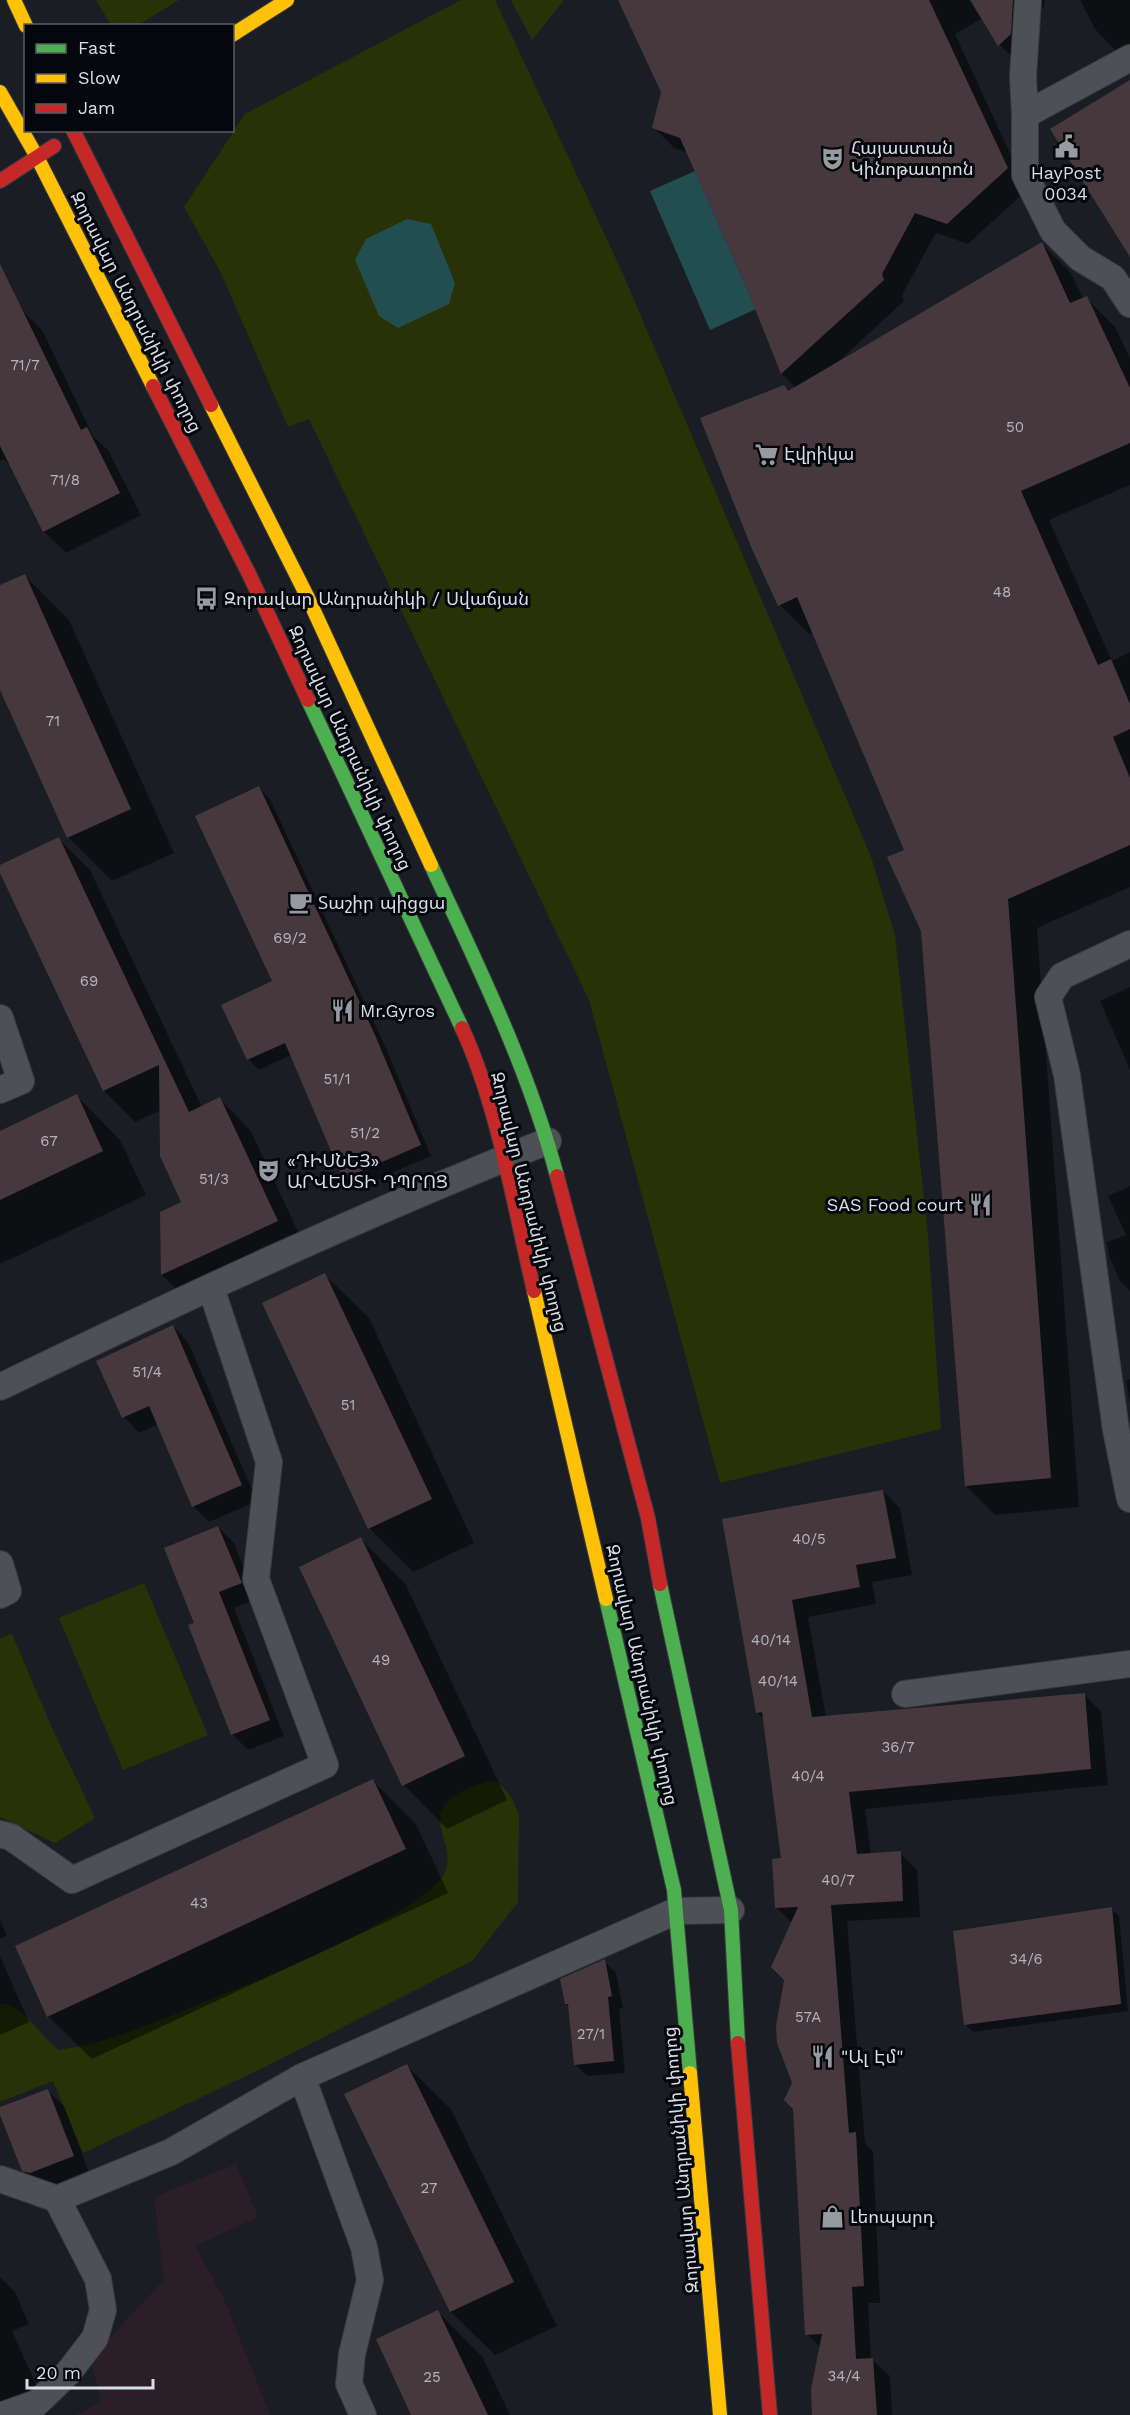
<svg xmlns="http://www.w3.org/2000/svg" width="1130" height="2415" font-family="'Work Sans','Noto Sans Armenian',sans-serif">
  <rect width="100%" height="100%" fill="#1a1e24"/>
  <polygon fill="#2c1e27" points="236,2164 258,2217 195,2246 224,2299 270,2415 76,2415 102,2402 90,2359 164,2280 154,2197"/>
  <g fill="#293207">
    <polygon points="96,0 179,0 138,25 111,25"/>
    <polygon points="461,0 495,0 623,274 871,857 895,935 928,1235 941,1429 720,1483 589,1000 309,419 288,427 221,273 184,207 245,114"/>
    <polygon points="511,0 564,0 532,40"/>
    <polygon points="144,1583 208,1735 123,1770 59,1618"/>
    <polygon points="12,1634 52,1728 95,1818 55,1843 0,1817 0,1639"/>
    <path d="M492 1780 500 1784 511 1797 519 1814 518 1902 472 1961 265 2067 83 2153 53 2081 0 2102V2004C23 2003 41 2038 59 2050 114 2042 163 2019 214 1998 269 1976 318 1956 371 1927 394 1915 420 1901 438 1882 473 1844 393 1808 492 1780Z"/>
  </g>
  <g fill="#224e4f">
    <polygon points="695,171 756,309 710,330 650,191"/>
    <polygon points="407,219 431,224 455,283 449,304 398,328 379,316 355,260 366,239"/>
  </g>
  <g fill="#0007">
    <polygon points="637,0 1045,0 1044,7 1036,12 1020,65 1000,45 983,18 955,34 1027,190 968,244 936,233 902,295 904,301 839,361 1042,244 1071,273 1083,299 1086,298 1115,327 1130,358 1130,485 1049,520 1112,661 1130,652 1130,887 1037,928 1079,1507 995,1515 966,1486 922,931 905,850 814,632 809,634 780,605 789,392 796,388 782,374 749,290 689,153 674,148 654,128 662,92"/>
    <polygon points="1080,0 1130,0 1130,43 1115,50 1095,29"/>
    <polygon points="0,302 20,308 42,330 93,436 108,450 141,515 66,553 44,532 13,469 4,459 0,461"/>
    <polygon points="25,576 69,620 174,853 112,881 68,837 0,687 0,587"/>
    <polygon points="259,788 270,799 386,1048 431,1156 355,1189 344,1178 291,1055 259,1070 248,1059 274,982"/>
    <polygon points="59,839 90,870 202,1107 220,1099 251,1131 308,1253 193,1306 162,1275 162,1213 183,1203 161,1110 135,1122 104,1091 0,870 0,867"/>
    <polygon points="1130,987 1130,1070 1100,1001"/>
    <polygon points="77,1096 120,1140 146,1195 0,1264 0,1133"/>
    <polygon points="1130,1186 1130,1291 1120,1281 1109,1256 1107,1242 1126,1235 1108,1196"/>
    <polygon points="325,1275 369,1318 474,1543 413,1572 369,1528"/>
    <polygon points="173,1326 188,1342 257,1501 209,1522 193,1506 158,1424 139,1433 124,1417 98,1361"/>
    <polygon points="1130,1379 1130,1402 1126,1381"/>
    <polygon points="883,1491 900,1508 912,1575 872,1582 876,1604 808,1617 826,1717 1084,1694 1101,1711 1108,1785 865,1809 871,1854 900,1853 917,1870 920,1917 847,1921 865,2143 873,2151 880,2303 868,2303 871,2359 890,2376 892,2415 814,2415 821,2348 807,2334 786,1980 792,1923 776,1907 783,1860 764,1719 757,1712 724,1520"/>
    <polygon points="218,1527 234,1543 256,1599 234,1608 284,1736 248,1750 233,1735 189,1626 196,1624"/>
    <polygon points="361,1539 405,1583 507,1800 447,1829 404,1785"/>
    <polygon points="373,1781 416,1824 448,1893 92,2059 48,2016"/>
    <polygon points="1111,1908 1119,1916 1128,2011 973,2032 965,2024"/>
    <polygon points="0,1920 7,1936 0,1939"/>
    <polygon points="0,1956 29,2022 0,2035"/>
    <polygon points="604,1961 616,1973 623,2008 619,2008 625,2073 587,2076 575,2064 570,2007 566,2004"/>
    <polygon points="407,2066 451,2109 557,2326 495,2355 451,2312 346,2095"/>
    <polygon points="48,2091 64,2106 89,2172 46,2188 39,2186 23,2170 0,2109"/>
    <polygon points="0,2277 15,2292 29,2324 12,2331 49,2413 44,2415 0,2415"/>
    <polygon points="438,2312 482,2356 510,2415 413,2415"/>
  </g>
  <g fill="#47383e">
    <polygon points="618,0 929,0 1008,168 947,224 915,213 882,274 884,280 781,374 748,291 680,138 652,128 661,92"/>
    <polygon points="970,0 1013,0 1011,34 998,46"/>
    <polygon points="1130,80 1130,257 1050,129"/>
    <polygon points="1042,242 1070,303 1087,296 1130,388 1130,443 1021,491 1098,665 1111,659 1130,704 1130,729 1113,737 1130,778 1130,845 1008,899 1051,1478 965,1486 921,931 887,857 904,850 797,597 778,606 752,549 700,418 784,385 788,391"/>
    <polygon points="0,264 81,430 87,427 120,493 43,532 0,446"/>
    <polygon points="25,574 131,809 67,838 0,690 0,585"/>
    <polygon points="259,786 375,1035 421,1145 343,1179 285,1043 247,1060 221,1005 272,981 195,816"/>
    <polygon points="59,837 189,1112 220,1097 278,1221 161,1275 160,1212 181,1202 160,1156 159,1065 103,1091 0,873 0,865"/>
    <polygon points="77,1094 103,1151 0,1200 0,1131"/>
    <polygon points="325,1273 432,1499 368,1529 262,1303"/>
    <polygon points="173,1325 242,1485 192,1507 149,1406 122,1418 96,1361"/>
    <polygon points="883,1490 896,1558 856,1565 860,1587 792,1600 812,1717 1085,1693 1091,1769 849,1792 857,1854 901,1851 903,1901 831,1905 849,2133 856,2132 864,2286 852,2287 856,2359 873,2358 877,2415 812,2415 811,2389 822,2334 805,2335 793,2109 784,2100 792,2083 777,2043 776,2026 784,1980 771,1967 798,1907 775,1908 772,1859 781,1858 762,1712 756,1713 722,1519"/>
    <polygon points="218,1526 242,1583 219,1592 270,1720 231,1735 188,1625 194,1623 164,1548"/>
    <polygon points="361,1537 465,1756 402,1786 299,1567"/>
    <polygon points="373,1779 406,1849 47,2017 15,1946"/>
    <polygon points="1112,1907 1121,2004 964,2025 953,1931"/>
    <polygon points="605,1959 612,1996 608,1997 614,2061 574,2065 568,2004 565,2004 560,1979"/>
    <polygon points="407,2064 514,2282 450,2312 344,2094"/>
    <polygon points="48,2089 74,2156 30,2173 22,2171 0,2115 0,2107"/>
    <polygon points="438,2310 488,2415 411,2415 376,2339"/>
  </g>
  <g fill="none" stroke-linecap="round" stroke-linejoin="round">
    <defs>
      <g id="lane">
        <polyline points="1028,0 1023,77 1025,115 1130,58"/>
        <polyline points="1025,115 1025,175 1053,231 1080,258 1113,278 1130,304"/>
        <polyline points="1130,944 1062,976 1048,997 1067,1075 1116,1430 1130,1499"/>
        <polyline points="0,1018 21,1081 0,1090"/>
        <path d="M0 1387C180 1300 362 1215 548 1141"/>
        <polyline points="0,1564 8,1591 0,1595"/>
        <polyline points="905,1694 1130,1664"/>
        <polyline points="0,1834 11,1837 72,1880 325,1765 256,1579 269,1462 211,1288"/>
        <polyline points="302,2077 364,2247 370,2280 352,2354 349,2384 363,2415"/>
        <polyline points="0,2179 57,2199"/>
        <polyline points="3,2415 37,2403 68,2373 95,2338 103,2310 98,2279 57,2199 171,2152 302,2077 676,1911 731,1910"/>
      </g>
      <g id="fast">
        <polyline points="308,700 462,1028"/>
        <path d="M431 865C478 966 528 1067 557 1176"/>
        <polyline points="660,1584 731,1910 738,2043"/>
        <polyline points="606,1599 674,1890 690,2073"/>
      </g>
      <g id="slow">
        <polyline points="14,0 26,26"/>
        <polyline points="232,35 287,0"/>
        <polyline points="0,92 37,157 153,386"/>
        <polyline points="211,405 308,598 431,865"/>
        <polyline points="534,1291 606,1599"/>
        <polyline points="690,2073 720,2415"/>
      </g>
      <g id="jam">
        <polyline points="73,130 211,405"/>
        <polyline points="0,181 54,146"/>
        <polyline points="153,386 249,574 308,700"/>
        <path d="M462 1028C498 1106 514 1206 534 1291"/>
        <polyline points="557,1176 648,1518 660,1584"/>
        <polyline points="738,2043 770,2415"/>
      </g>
    </defs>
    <use href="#lane" stroke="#383b40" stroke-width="28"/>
    <use href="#fast" stroke="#383b40" stroke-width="16"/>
    <use href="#slow" stroke="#383b40" stroke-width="16"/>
    <use href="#jam" stroke="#383b40" stroke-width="16"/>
    <use href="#lane" stroke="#4d5055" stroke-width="26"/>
    <use href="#fast" stroke="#4caf50" stroke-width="14"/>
    <use href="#slow" stroke="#ffc107" stroke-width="14"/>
    <use href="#jam" stroke="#c62828" stroke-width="14"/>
  </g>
  <defs>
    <symbol id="civic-bare" viewBox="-9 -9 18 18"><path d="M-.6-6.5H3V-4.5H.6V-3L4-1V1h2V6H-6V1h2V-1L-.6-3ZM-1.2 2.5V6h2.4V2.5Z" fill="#969ba2" stroke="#05070c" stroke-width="2.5" paint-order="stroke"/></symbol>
    <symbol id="theatre-bare" viewBox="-9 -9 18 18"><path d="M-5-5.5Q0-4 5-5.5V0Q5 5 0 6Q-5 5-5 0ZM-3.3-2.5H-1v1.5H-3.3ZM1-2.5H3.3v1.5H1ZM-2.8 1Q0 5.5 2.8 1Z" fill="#969ba2" stroke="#05070c" stroke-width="2.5" paint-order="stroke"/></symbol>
    <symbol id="supermarket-bare" viewBox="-9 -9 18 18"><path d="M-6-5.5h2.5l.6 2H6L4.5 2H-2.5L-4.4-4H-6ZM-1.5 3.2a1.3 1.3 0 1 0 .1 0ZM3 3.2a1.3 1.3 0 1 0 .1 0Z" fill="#969ba2" stroke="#05070c" stroke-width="2.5" paint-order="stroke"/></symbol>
    <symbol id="bus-bare" viewBox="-9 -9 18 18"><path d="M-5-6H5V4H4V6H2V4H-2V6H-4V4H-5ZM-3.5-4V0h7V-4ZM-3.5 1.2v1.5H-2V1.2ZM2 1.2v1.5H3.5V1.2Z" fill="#969ba2" stroke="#05070c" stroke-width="2.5" paint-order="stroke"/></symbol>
    <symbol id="cafe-bare" viewBox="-9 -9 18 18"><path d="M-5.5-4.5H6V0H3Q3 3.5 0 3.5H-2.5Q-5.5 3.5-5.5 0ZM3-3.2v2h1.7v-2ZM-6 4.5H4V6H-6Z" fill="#969ba2" stroke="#05070c" stroke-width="2.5" paint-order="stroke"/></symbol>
    <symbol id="restaurant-bare" viewBox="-9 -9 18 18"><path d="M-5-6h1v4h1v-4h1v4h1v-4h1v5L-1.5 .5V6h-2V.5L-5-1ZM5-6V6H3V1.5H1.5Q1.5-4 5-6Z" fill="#969ba2" stroke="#05070c" stroke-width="2.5" paint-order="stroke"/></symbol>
    <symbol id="shop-bare" viewBox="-9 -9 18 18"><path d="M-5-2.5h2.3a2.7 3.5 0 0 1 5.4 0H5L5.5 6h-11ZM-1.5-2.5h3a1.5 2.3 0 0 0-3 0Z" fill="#969ba2" stroke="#05070c" stroke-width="2.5" paint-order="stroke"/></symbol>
  </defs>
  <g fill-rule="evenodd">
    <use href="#civic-bare" x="1050" y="130" width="33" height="33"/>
    <use href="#theatre-bare" x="816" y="142" width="33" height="33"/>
    <use href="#supermarket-bare" x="750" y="438" width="33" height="33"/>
    <use href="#bus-bare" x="190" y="582" width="33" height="33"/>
    <use href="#cafe-bare" x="284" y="886" width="33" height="33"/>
    <use href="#restaurant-bare" x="326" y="994" width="33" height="33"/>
    <use href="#theatre-bare" x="252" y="1154" width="33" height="33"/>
    <use href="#restaurant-bare" x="964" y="1188" width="33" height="33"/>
    <use href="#restaurant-bare" x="806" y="2040" width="33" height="33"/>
    <use href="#shop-bare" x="816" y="2200" width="33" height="33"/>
  </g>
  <g text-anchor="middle" stroke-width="6" stroke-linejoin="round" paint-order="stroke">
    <g font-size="15" fill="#b4b4bc">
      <text x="25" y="370">71/7</text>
      <text x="1015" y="432">50</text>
      <text x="65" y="485">71/8</text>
      <text x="1002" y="597">48</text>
      <text x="53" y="726">71</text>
      <text x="290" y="943">69/2</text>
      <text x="89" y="986">69</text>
      <text x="337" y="1084">51/1</text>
      <text x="365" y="1138">51/2</text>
      <text x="49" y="1146">67</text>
      <text x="214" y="1184">51/3</text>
      <text x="147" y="1377">51/4</text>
      <text x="348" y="1410">51</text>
      <text x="809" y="1544">40/5</text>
      <text x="771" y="1645">40/14</text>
      <text x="381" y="1665">49</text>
      <text x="778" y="1686">40/14</text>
      <text x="898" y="1752">36/7</text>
      <text x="808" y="1781">40/4</text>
      <text x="838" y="1885">40/7</text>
      <text x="199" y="1908">43</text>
      <text x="1026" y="1964">34/6</text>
      <text x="808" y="2022">57A</text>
      <text x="591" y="2039">27/1</text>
      <text x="429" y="2193">27</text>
      <text x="844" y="2381">34/4</text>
      <text x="432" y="2382">25</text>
    </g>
    <g font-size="18" fill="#d8dee6" stroke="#05070c" text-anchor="start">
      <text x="851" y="154">Հայաստան<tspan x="851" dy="21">Կինոթատրոն</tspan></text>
      <text x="1066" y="179" text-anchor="middle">HayPost<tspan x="1066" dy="21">0034</tspan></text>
      <text x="784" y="460">Էվրիկա</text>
      <text x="224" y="605">Զորավար Անդրանիկի / Սվաճյան</text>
      <text x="318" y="909">Տաշիր պիցցա</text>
      <text x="360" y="1017">Mr.Gyros</text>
      <text x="287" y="1167">«ԴԻՍՆԵՅ»<tspan x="287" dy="21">ԱՐՎԵՍՏԻ ԴՊՐՈՑ</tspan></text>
      <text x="963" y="1211" text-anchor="end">SAS Food court</text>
      <text x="841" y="2063">"Ալ Էմ"</text>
      <text x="850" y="2223">Լեոպարդ</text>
    </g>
    <g font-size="18" fill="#d8dee6" stroke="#05070c">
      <text transform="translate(136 312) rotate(63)" y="6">Զորավար Անդրանիկի փողոց</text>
      <text transform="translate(350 748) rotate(65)" y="6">Զորավար Անդրանիկի փողոց</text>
      <text transform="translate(529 1202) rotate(76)" y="6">Զորավար Անդրանիկի փողոց</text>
      <text transform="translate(642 1675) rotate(77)" y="6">Զորավար Անդրանիկի փողոց</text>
      <text transform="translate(681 2160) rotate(-95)" y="6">Զորավար Անդրանիկի փողոց</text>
    </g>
  </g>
  <rect x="24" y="24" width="210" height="108" fill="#05070c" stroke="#595d63" stroke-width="1.5"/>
  <rect x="36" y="44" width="30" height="9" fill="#4caf50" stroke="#595d63" stroke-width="1.5"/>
  <text x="78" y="54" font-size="18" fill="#d8dee6">Fast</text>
  <rect x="36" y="74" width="30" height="9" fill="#ffc107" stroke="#595d63" stroke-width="1.5"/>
  <text x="78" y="84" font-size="18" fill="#d8dee6">Slow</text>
  <rect x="36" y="104" width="30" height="9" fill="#c62828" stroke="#595d63" stroke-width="1.5"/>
  <text x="78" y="114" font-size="18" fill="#d8dee6">Jam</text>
  <path d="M27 2379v9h126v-9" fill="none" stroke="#d8dee6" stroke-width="3"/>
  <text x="36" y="2379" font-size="18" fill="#d8dee6" stroke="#05070c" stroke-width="4.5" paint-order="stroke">20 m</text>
</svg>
